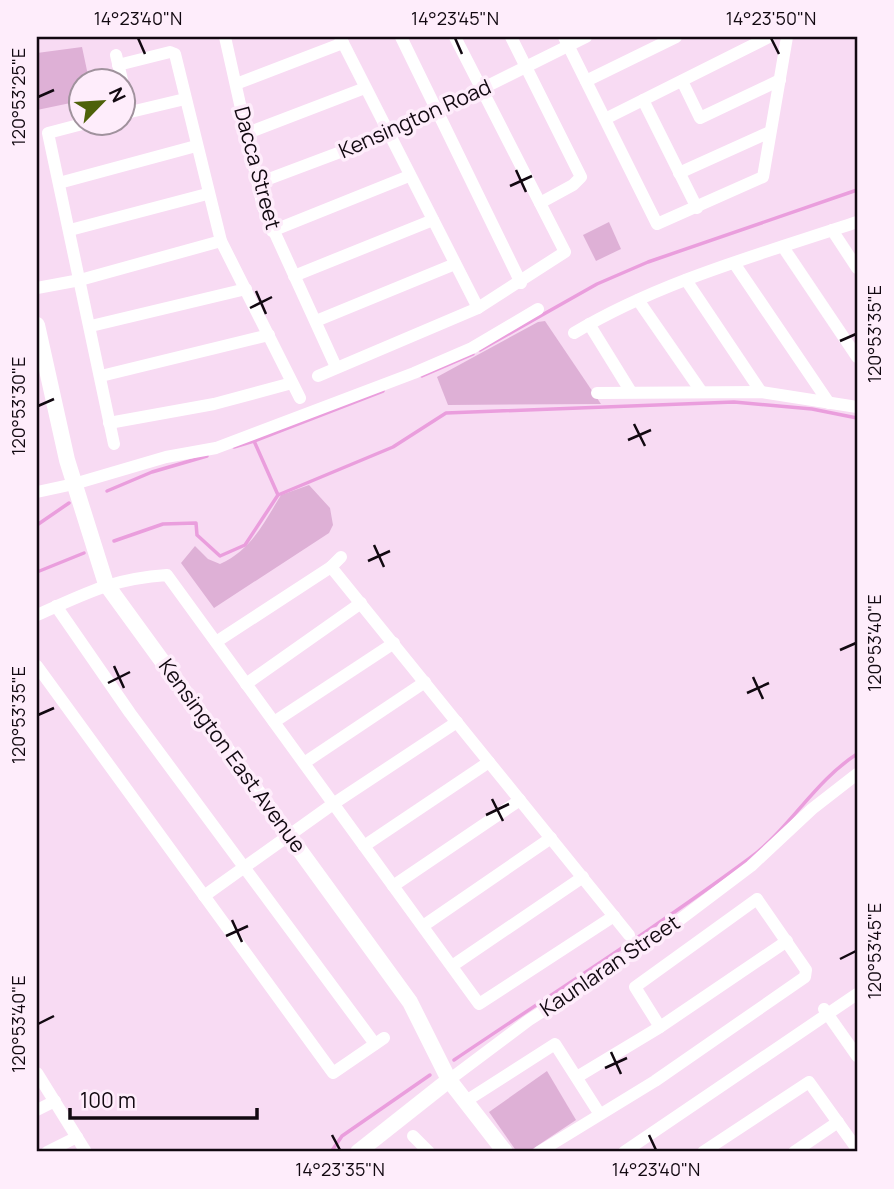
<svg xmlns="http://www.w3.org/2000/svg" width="894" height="1189" font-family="Manrope,sans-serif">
  <rect width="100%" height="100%" fill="#f8dbf3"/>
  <g fill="#deb0d6">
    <polygon points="82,47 89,80 80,80 80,101 37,110 37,53"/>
    <polygon points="609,222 621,249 596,261 583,235"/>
    <polygon points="545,321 601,404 448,405 437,377 538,322"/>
    <path d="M309 485 330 508 333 525 329 533 214 608 181 563 195 546 208 559 220 564C251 550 264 523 281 495Z"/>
    <polygon points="547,1071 576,1120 528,1152 517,1152 489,1112"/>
  </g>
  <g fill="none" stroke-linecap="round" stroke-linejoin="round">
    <g stroke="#ea9edd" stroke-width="3.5">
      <polyline points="480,350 597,284 648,262 857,190"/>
      <polyline points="422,376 473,354"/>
      <polyline points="254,441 383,391"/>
      <polyline points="234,447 254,441 278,495"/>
      <polyline points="107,491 152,472 207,456"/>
      <polyline points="37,525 69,503"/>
      <polyline points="114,541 163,524 196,523 197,535 220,556 245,545 278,495 393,447 446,413 734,402 812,409 857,418"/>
      <polyline points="37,572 84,553"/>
      <path d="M454 1060C553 993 654 929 750 858 790 828 815 781 857 754"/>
      <polyline points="331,1152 342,1136 430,1075"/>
    </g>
    <g stroke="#fff" stroke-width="12">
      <polyline points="225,37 263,207 336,367"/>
      <polyline points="340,37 478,308"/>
      <polyline points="401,37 521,283"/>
      <polyline points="511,37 581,177 573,185 540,203"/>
      <polyline points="564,37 657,224 763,177 787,37"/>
      <polyline points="116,55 122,80"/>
      <polyline points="118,65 170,52 175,54 221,241 300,398"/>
      <polyline points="586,81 676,37"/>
      <polyline points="682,81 700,118 780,80"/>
      <polyline points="122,83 129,113"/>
      <polyline points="236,84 343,43"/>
      <polyline points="643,100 697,208"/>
      <polyline points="122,114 185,99"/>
      <polyline points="605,119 769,37"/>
      <polyline points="90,122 48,133 114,444"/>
      <polyline points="245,134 365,88"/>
      <polyline points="679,173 770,132"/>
      <polyline points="59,183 196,146"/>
      <polyline points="258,183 399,130 586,37"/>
      <polyline points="70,230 207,194"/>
      <polyline points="832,230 857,268"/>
      <polyline points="272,231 409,176"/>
      <polyline points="783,247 857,357"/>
      <polyline points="734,263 829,403"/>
      <polyline points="294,276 433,220"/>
      <polyline points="686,280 761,392"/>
      <polyline points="37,288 80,280 221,241"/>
      <polyline points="638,300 701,391"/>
      <polyline points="316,321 455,264"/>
      <polyline points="589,324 631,392"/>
      <polyline points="91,326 246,289"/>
      <path d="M574 333C661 281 761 254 857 222"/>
      <polyline points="101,376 269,335"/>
      <polyline points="318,376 478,308 565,252 455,37"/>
      <polyline points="597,393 761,392 857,407"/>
      <polyline points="109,423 214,404 292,383"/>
      <polyline points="37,492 74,484 166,457 216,448 414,373 472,348 538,309"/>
      <polyline points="331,567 629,935"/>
      <polyline points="56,606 130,713 375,1044"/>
      <path d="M37 615C87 593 111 579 167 575L479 1004 614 916"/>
      <polyline points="216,642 331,567 341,557"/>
      <polyline points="37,666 333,1073 384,1038"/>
      <polyline points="246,684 361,603"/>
      <polyline points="274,722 394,643"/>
      <polyline points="304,763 425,682"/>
      <polyline points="364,846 489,762"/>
      <polyline points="393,886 520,800"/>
      <polyline points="204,896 333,804 457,722"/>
      <polyline points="423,926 551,838"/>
      <polyline points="452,966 583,877"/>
      <polyline points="824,1009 857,1056"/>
      <polyline points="37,1073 86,1152"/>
      <polyline points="577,1077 660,1027 787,941"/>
      <polyline points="449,1080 529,1020 653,940 751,866 812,809 857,774"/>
      <polyline points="466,1101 555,1044 599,1113"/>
      <polyline points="37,1110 55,1101"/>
      <polyline points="413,1136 429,1152"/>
      <polyline points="47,1152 77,1137"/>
      <polyline points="539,1152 655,1081 805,977 806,970 757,899 635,987 660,1027"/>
      <polyline points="624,1152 857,994"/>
      <polyline points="703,1152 809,1082 857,1149"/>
      <polyline points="794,1152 838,1122"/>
    </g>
    <g stroke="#fff" stroke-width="16">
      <polyline points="37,325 67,460 106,584 410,1002 449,1080 505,1152"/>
      <polyline points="358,1152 449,1080"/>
    </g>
  </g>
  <path fill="none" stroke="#120911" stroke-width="2.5" d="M138 38 145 54M455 38 462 54M771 38 779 54M38 97 54 90M516 170 526 192M510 186 532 176M256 291 266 314M250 308 272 297M840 341 856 334M38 406 54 399M634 424 645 446M628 440 651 430M374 545 384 567M368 561 390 551M840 650 856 643M114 666 124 688M753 677 763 699M108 683 130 672M747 693 769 683M38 715 54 708M492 799 503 821M486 815 509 804M232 920 242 942M226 936 248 926M840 959 856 951M38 1024 54 1016M611 1052 621 1074M605 1068 627 1058M332 1135 340 1150M649 1135 656 1150"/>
  <g text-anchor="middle" stroke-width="7" stroke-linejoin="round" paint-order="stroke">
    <g font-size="21" fill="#120911" stroke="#feedfb">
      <text transform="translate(415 119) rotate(-24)" y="7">Kensington Road</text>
      <text transform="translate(257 168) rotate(75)" y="7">Dacca Street</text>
      <text transform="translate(232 756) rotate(54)" y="7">Kensington East Avenue</text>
      <text transform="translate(610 966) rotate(-34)" y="7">Kaunlaran Street</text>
    </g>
  </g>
  <rect width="894" height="1189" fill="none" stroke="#feedfb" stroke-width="77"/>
  <g transform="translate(102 102) rotate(65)"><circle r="33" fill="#feedfb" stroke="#a0929d" stroke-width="2"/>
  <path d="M0-5L12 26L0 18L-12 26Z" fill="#4d6109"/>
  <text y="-10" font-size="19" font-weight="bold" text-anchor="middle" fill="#120911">N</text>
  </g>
  <path d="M70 1108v10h187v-10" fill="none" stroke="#120911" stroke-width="3.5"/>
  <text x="80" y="1108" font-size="21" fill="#120911" stroke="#feedfb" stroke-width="5" paint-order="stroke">100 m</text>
  <rect x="38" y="38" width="818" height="1112" fill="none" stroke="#120911" stroke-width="2.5"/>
  <g font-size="18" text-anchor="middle" fill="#120911">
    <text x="138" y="25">14°23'40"N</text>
    <text x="455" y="25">14°23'45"N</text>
    <text x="771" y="25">14°23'50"N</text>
    <text transform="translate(19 97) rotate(-90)" y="6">120°53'25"E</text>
    <text transform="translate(875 334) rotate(-90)" y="6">120°53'35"E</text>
    <text transform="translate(19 406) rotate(-90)" y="6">120°53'30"E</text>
    <text transform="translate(875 643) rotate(-90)" y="6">120°53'40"E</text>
    <text transform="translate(19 715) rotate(-90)" y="6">120°53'35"E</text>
    <text transform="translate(875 951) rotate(-90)" y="6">120°53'45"E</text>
    <text transform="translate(19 1024) rotate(-90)" y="6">120°53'40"E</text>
    <text x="340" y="1176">14°23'35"N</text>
    <text x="656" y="1176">14°23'40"N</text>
  </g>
</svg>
